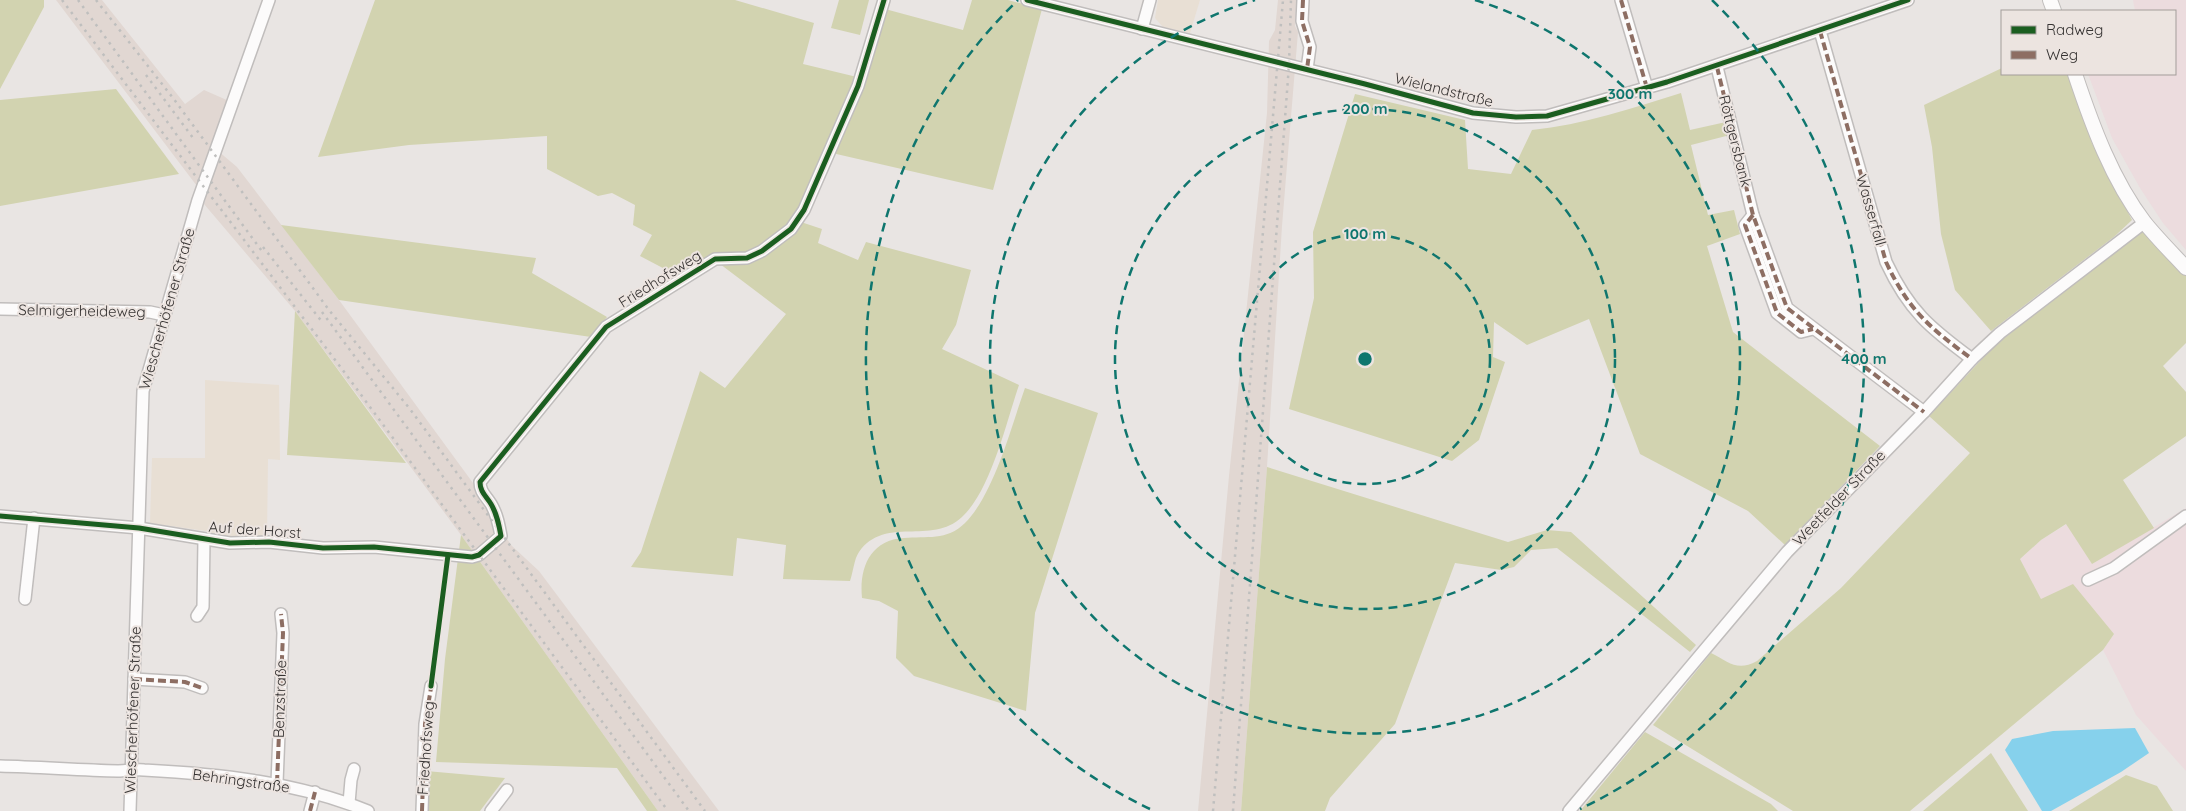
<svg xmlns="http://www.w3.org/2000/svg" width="2186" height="811" font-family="Quicksand,sans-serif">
  <rect width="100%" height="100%" fill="#e9e5e3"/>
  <g fill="#e1d7d2">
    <polygon points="56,0 102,0 185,104 204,90 229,101 211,145 237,167 339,300 473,483 497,525 512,546 539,571 719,811 658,811 461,535 295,311 204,204 206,198"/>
    <polygon points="1278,0 1296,0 1295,26 1298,32 1282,226 1267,467 1241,811 1198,811 1229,476 1267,113 1269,41 1275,30"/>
  </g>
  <g fill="#ecdcde">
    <polygon points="2133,0 2186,0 2186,250 2163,223 2140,188 2112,138 2088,74 2175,74 2175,11 2135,11"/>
    <polygon points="2186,508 2186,771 2136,715 2103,650 2114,634 2041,599 2020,559 2041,540 2067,524 2092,564"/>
  </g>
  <g fill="#e8dfd4">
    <polygon points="1158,0 1200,0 1190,33 1163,27 1155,18"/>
    <polygon points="205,380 279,385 280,460 268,459 267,537 230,538 206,531 150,523 152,458 205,458"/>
  </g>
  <g fill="#d2d3b0">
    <polygon points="0,0 44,0 44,7 0,89"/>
    <polygon points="375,0 735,0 814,23 803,64 857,77 794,221 761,245 741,256 678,276 640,256 652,235 633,225 635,205 612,193 598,196 547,169 547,136 409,145 318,157"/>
    <polygon points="839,0 869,0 860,35 831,28"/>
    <polygon points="972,0 1008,0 1042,9 993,190 832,153 885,9 963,30"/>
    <polygon points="2002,68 2002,74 2070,74 2092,143 2132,220 2115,236 1991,331 1955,290 1941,234 1932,147 1924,105"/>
    <polygon points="116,89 179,174 0,206 0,100"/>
    <path d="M1681 93 1690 130 1726 122 1730 135 1691 145 1708 215 1734 210 1740 234 1707 246 1733 332 1880 446 1785 545 1748 511 1640 454 1589 319 1527 345 1494 322 1493 357 1505 362 1479 440 1452 461 1289 409 1314 298 1313 232 1355 94 1465 120 1468 169 1511 174 1532 130C1583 125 1632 108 1681 93Z"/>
    <path d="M801 222 822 229 818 243 858 260 866 242 971 270 956 325 942 349 1019 385C1006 423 991 490 962 517 931 546 885 515 859 552 854 559 853 573 850 581L783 579 786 545 737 538 733 576 631 567 641 552 700 371 725 388 786 314 720 264C728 262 736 265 744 263 765 257 784 236 801 222Z"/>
    <polygon points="281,225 536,258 532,273 607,317 591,337 339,300"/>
    <path d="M2146 226 2186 276V343L2163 366 2186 392V436L2123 480 2154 528 2092 564 2066 524 2041 540 2020 559 2041 599 2073 584 2114 634 2103 650 1910 811H1793L1653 725 1711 653C1729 662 1737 672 1757 661L1841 588 1970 453 1929 416 1994 346Z"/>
    <polygon points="295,311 406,463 287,455"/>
    <path d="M1025 388 1098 413 1035 613 1026 711 914 676 896 658 898 611 879 601 862 598C859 568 870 540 904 538 926 536 947 541 965 523 994 494 1011 427 1025 388Z"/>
    <polygon points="1267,467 1508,542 1547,530 1571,532 1696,645 1690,652 1557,548 1531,550 1514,567 1501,570 1455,563 1395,724 1330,798 1325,811 1241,811"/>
    <polygon points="461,535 658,811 647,811 617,768 436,762 445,659"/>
    <polygon points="1645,732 1771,804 1778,811 1580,811"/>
    <polygon points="1991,753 2028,811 1923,811"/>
    <polygon points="426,771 505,778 480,811 425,811"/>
    <polygon points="2126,775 2157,786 2173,811 2069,811"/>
  </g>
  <polygon fill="#86d1ec" points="2135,728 2149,753 2121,772 2051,811 2042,811 2005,750 2012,739 2053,731"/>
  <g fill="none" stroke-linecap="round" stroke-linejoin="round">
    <defs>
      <g id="minor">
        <polyline points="1027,0 1365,84 1473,113 1516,117 1547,116 1667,82 1908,0"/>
        <polyline points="1303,0 1302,21 1310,47 1307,69"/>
        <polyline points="1621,0 1647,88"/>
        <polyline points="1142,29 1150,0"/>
        <path d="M1820 31 1886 262C1909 311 1930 328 1972 359"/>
        <polyline points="1717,67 1753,215 1787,308 1924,412"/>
        <polyline points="1753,215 1745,225 1777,313 1801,332 1813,329"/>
        <polyline points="0,309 150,312 164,315"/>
        <path d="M0 516 139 528 230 543 269 542 323 548 374 547 472 557 479 555 501 536C499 525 497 514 491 504 486 496 480 492 480 482L606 327 715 259 747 258 762 251 791 229 804 210 858 86 884 0"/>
        <polyline points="2088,580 2114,568 2186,516"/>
        <polyline points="25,599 34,518"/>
        <polyline points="197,616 203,607 204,539"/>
        <polyline points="134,679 185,682 202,688"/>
        <path d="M0 766C39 767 79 770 118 771 127 771 136 769 144 770 221 774 296 782 368 811"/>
        <polyline points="277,783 283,633 281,614"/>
        <polyline points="349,803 351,780 354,769"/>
        <polyline points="130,811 143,391 198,200 269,0"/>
        <polyline points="310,811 315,792"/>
        <polyline points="422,811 425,724 431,686"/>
        <polyline points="491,811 507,790"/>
        <polyline points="1569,811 1787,552 1924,412 1972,359 2000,333 2145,222"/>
      </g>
      <g id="major">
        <polyline points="2050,0 2054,11"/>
        <path d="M2075 74C2092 125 2112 180 2145 223 2158 239 2172 253 2186 268"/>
      </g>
    </defs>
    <use href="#minor" stroke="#c0bdbc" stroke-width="14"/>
    <use href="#major" stroke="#c0bdbc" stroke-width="16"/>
    <use href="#minor" stroke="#fcfbfb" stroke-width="11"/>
    <use href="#major" stroke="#fcfbfb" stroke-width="14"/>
    <g stroke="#bfbfbe" stroke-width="2.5" stroke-dasharray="2.5 5" stroke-linecap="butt">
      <polyline points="62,0 342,369 668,811"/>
      <polyline points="78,0 264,254"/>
      <polyline points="96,0 173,98 329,310 410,409 705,811"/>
      <polyline points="146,75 193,138"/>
      <polyline points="263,247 323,323"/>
      <polyline points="322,312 689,811"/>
      <polyline points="1213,811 1283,0"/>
      <polyline points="1233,811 1289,65 1291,0"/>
    </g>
    <g stroke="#8d6e63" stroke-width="4" stroke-dasharray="8 4" stroke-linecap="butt">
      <polyline points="1303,0 1302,21 1310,47 1307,69"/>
      <polyline points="1621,0 1647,88"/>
      <path d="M1820 31 1886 262C1909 311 1930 328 1972 359"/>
      <polyline points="1717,67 1753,215 1787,308 1924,412"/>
      <polyline points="1753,215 1745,225 1777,313 1801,332 1813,329"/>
      <polyline points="134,679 185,682 202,688"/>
      <polyline points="277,783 283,633 281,614"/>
      <polyline points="310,811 315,792"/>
      <polyline points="422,811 425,724 432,682"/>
    </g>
    <defs>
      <g id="cycleway">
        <polyline points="1027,0 1365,84 1473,113 1516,117 1547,116 1667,82 1908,0"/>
        <path d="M0 516 139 528 230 543 269 542 323 548 374 547 472 557 479 555 501 536C499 525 497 514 491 504 486 496 480 492 480 482L606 327 715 259 747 258 762 251 791 229 804 210 858 86 884 0"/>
        <polyline points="431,686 448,555"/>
      </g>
    </defs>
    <use href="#cycleway" stroke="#ece4e0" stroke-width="8"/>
    <use href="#cycleway" stroke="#1b5e20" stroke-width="5"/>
  </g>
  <g fill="none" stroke="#0f766e" stroke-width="2.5" stroke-dasharray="9 6">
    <circle cx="1365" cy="359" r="125"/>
    <circle cx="1365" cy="359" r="250"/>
    <path d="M1475 0A375 375 0 1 1 1255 0"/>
    <path d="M1150 809A499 499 0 0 1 1018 0M1712 0A499 499 0 0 1 1580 809"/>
  </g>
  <g text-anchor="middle" stroke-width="4" stroke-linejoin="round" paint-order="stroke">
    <g font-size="15" fill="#363332" stroke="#ece4e0">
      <text transform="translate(1444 90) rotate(14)" y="5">Wielandstraße</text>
      <text transform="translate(1735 141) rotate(76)" y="5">Röttgersbank</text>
      <text transform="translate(1871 210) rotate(74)" y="5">Wasserfall</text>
      <text transform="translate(660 279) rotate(-32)" y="5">Friedhofsweg</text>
      <text transform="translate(167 309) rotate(-74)" y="5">Wiescherhöfener Straße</text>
      <text transform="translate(82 311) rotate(1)" y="5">Selmigerheideweg</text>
      <text transform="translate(1839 498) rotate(-46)" y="5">Weetfelder Straße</text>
      <text transform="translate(255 530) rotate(4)" y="5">Auf der Horst</text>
      <text transform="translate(280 699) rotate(-88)" y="5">Benzstraße</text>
      <text transform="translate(133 710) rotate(-88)" y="5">Wiescherhöfener Straße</text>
      <text transform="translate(426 748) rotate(-86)" y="5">Friedhofsweg</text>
      <text transform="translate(241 781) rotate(8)" y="5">Behringstraße</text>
    </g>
  </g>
  <circle cx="1365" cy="359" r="8" fill="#0f766e" stroke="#ece4e0" stroke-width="2.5"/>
  <g font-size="15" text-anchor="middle" font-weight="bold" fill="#0f766e" stroke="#ece4e0" stroke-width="4" stroke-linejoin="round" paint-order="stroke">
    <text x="1630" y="99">300 m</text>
    <text x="1365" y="114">200 m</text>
    <text x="1365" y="239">100 m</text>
    <text x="1864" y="364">400 m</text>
  </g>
  <rect x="2001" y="10" width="175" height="65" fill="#ece4e0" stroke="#a39d9a"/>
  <rect x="2011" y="26" width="25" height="8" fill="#1b5e20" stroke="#a39d9a"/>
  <text x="2046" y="35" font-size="15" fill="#363332">Radweg</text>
  <rect x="2011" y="51" width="25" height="8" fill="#8d6e63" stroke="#a39d9a"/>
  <text x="2046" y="60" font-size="15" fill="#363332">Weg</text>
</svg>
